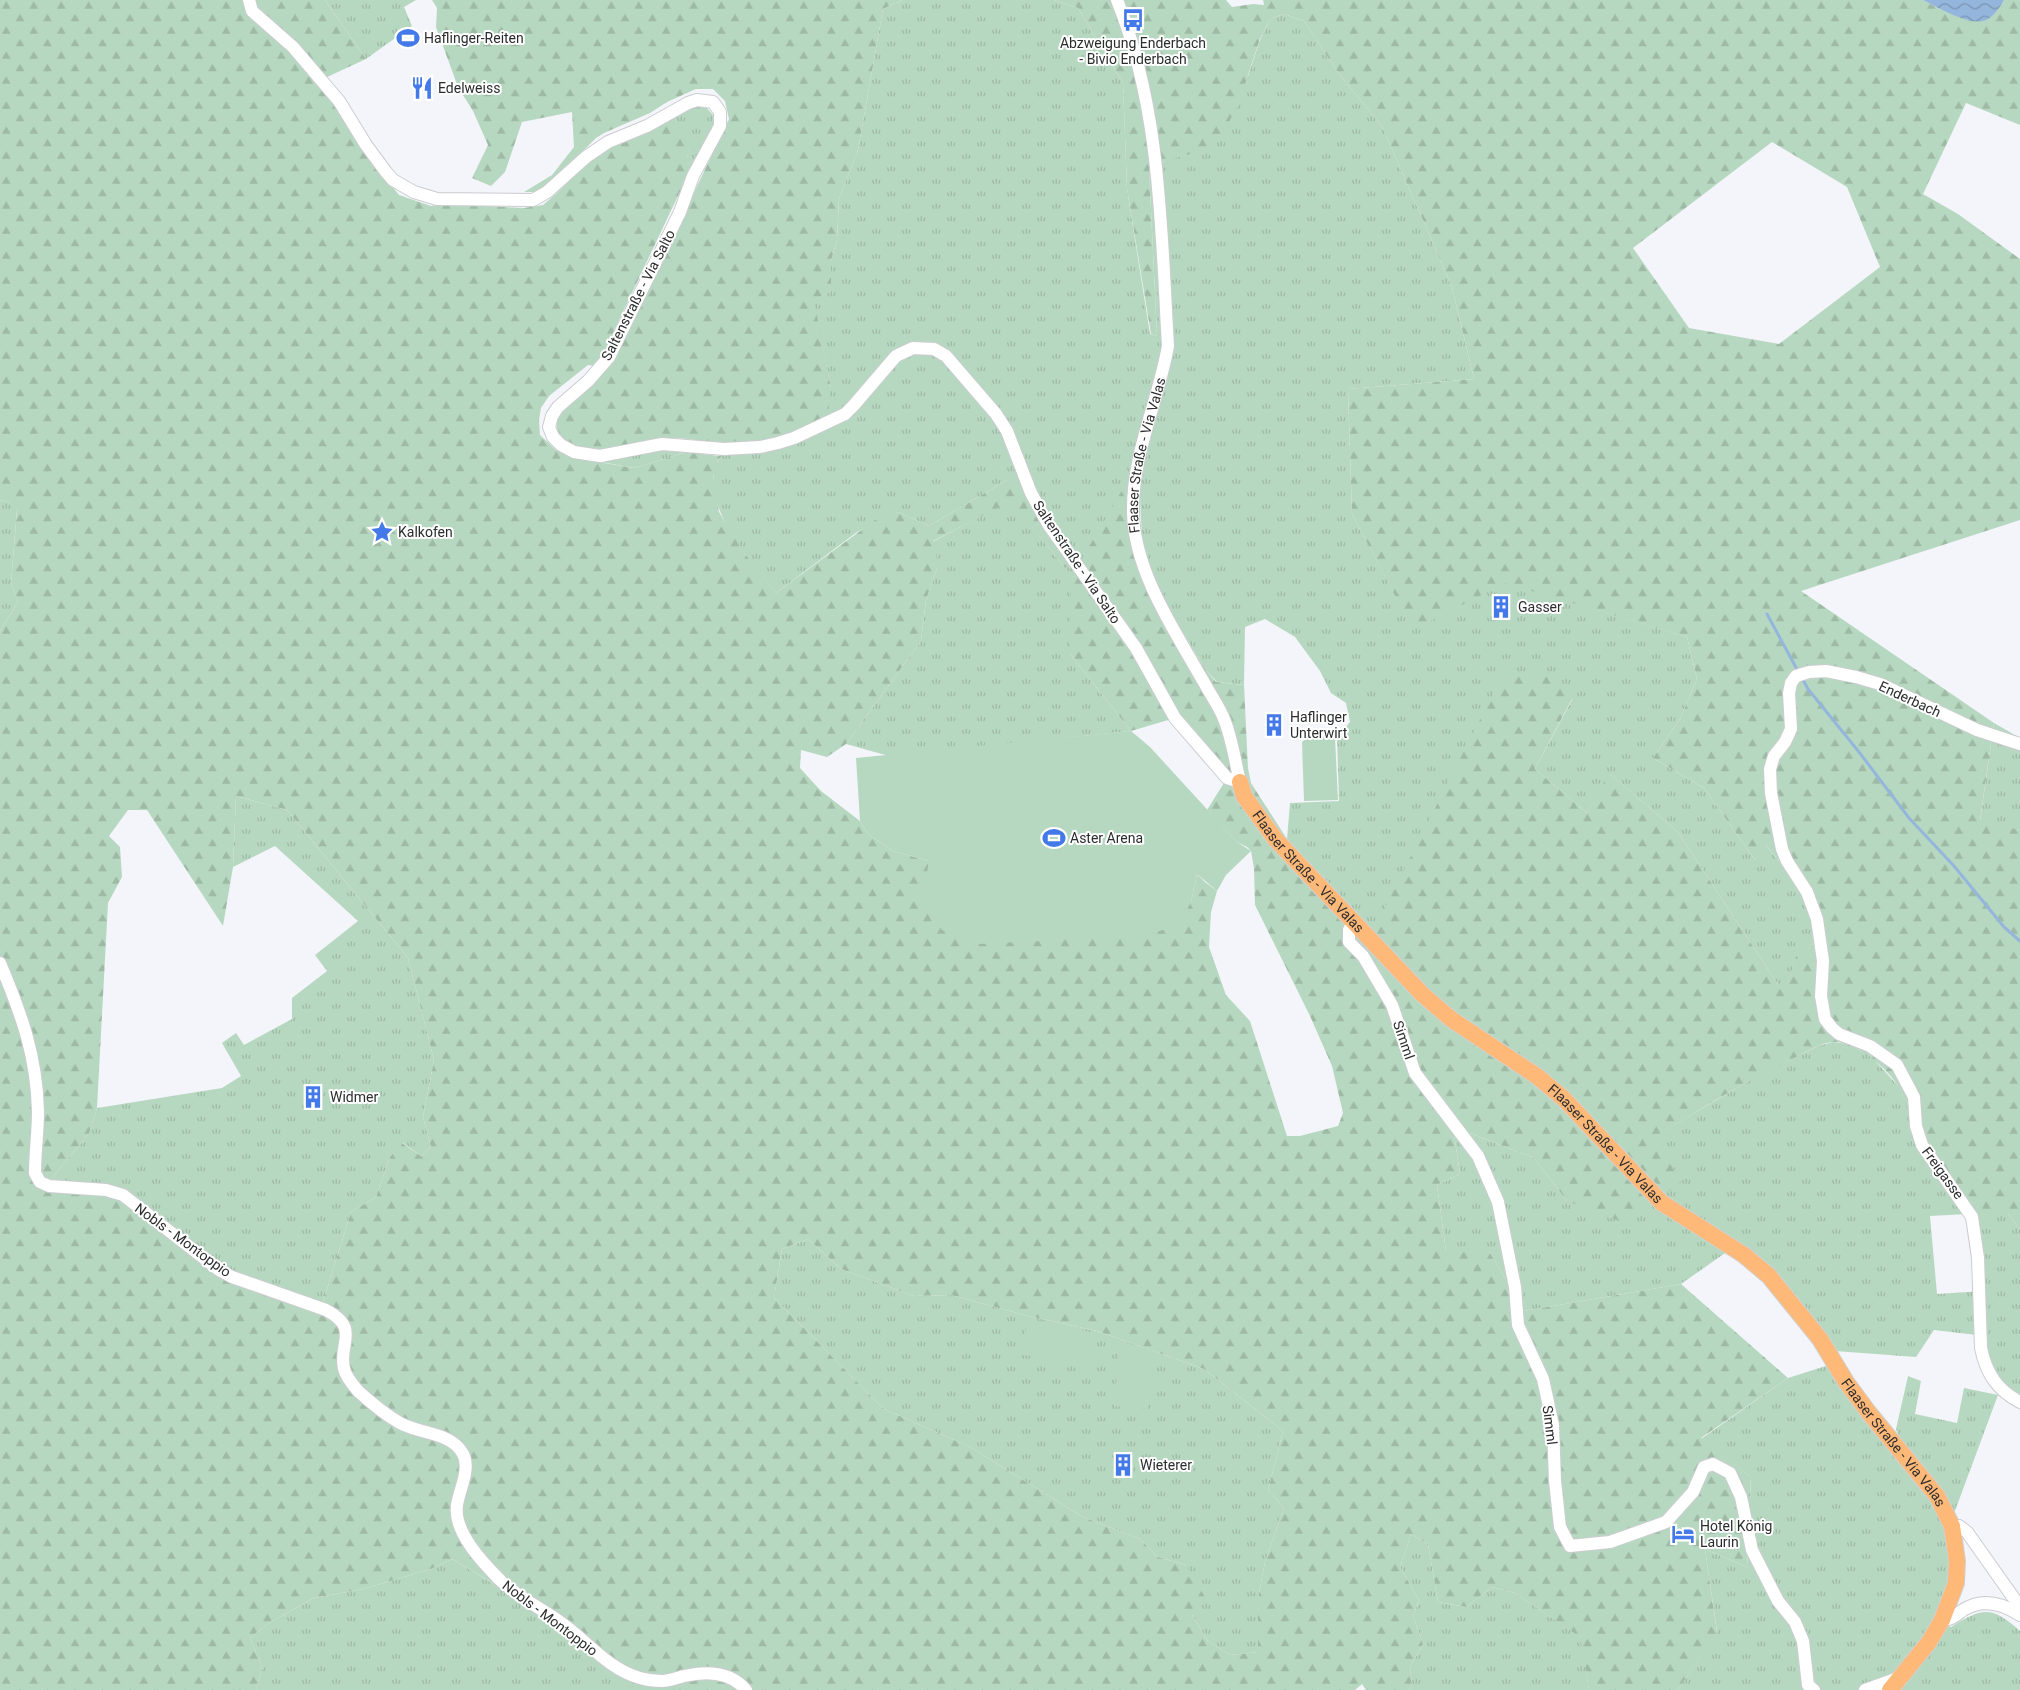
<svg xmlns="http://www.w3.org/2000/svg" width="2020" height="1690" font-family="Roboto,sans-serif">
  <defs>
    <pattern id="grass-tufts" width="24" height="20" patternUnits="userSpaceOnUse" patternTransform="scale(1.25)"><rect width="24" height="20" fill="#b7d8c0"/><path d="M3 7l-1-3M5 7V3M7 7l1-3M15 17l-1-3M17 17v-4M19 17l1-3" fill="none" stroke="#9ebaa5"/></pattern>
    <pattern id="forest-firs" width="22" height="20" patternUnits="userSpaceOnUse" patternTransform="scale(1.25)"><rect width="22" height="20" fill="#b7d8c0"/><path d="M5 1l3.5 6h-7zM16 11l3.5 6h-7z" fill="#9ebaa5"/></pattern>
    <pattern id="water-waves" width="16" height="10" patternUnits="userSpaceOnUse" patternTransform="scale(1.25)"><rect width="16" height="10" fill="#94b6dc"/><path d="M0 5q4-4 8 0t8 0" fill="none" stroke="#7994b3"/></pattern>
  </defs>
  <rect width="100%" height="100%" fill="#f4f5fa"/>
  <g fill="url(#grass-tufts)" fill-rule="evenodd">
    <polygon points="325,0 416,0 404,7 412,26 366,59"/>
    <path d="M902 0H1054L1078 8 1123 83 1127 189 1150 334 1157 336 1149 168 1165 161 1248 76 1260 40 1270 19 1284 14 1304 21 1339 74 1382 126 1452 287 1474 379 1348 389 1352 514 1413 629 1505 582 1687 637 1697 679 1680 719 1653 758 1704 788 1755 860 1765 844 1802 889 1817 934 1810 948 1798 951 1787 986H1779L1678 832 1610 774 1587 813 1535 769 1573 698 1377 924 1365 921 1287 839 1290 803 1339 801 1337 737 1350 722 1346 703 1331 693 1320 671 1295 637 1265 619 1245 627 1244 685 1217 682 1205 669 1158 591 1142 539 1139 478 1070 654 1131 731 889 756 846 744 921 641 926 600 937 568 932 542 1011 500 1065 568 1069 564 1007 480 929 526 898 512 857 532 776 593C749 559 681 485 731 445 740 438 751 433 761 428 784 414 808 401 831 388L813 300 831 291V261L837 240 839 199 858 150 883 9Z"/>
    <polygon points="695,106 706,107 713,115 713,130 687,177 687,158 691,136 665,123"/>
    <path d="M664 449 687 452 634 468 596 461C619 460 641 453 664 449Z"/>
    <polygon points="0,500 8,502 17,509 11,583 18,602 0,631"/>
    <polygon points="1994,723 2020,738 2020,830 1980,821"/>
    <polygon points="236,796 287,810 408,958 434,1060 423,1117 431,1147 421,1156 403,1143 390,1157 376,1197 351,1212 322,1305 244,1286 50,1180 89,1134 97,1108 222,1088 241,1076 222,1043 236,1033 244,1045 292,1019 292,998 327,971 315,955 358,921 275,846 233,867"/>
    <path d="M1833 1042 1848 1044 1871 1056 1899 1087 1909 1110 2008 1214 2020 1229V1397C1990 1380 1991 1367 1985 1336L1934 1330 1916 1357 1835 1351 1738 1244 1681 1284 1524 1311 1489 1251H1446L1437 1185 1460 1174 1454 1134 1470 1133 1534 1158 1567 1201 1657 1135 1764 1072 1818 1046ZM1967 1214 1983 1291 1937 1294 1930 1216Z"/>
    <polygon points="808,1239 841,1269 914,1296 951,1295 1024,1315 1097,1331 1204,1369 1283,1431 1268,1490 1284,1508 1265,1562 1258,1598 1258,1652 1230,1655 1208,1641 1192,1615 1186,1565 1158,1557 1140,1539 1083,1517 970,1447 884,1409 774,1298 782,1249"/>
    <path d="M1829 1365 1900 1440 1896 1429 1908 1376 1921 1381 1915 1414 1957 1423 1964 1388 1998 1395 1946 1535 1952 1565 1949 1590 1937 1622 1951 1627C1982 1608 1991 1605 2020 1631V1690H1678L1717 1631 1705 1549 1747 1567 1751 1477 1701 1439 1788 1378Z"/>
    <polygon points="1411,1534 1428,1544 1438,1602 1466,1607 1492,1587 1515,1593 1581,1637 1589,1690 1409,1690 1412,1686 1410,1667 1423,1644 1413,1616 1419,1600 1400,1567"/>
    <polygon points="452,1559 666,1686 666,1690 256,1690 262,1667 250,1638 269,1623 314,1598 363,1589 431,1569"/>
  </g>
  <path fill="url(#forest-firs)" fill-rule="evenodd" d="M0 0H325L366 59 325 78 363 150 399 195 431 206 444 204 524 208 543 205 557 193 590 159 628 138 665 123 682 128 692 136 687 158V177L603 354 594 366 588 365 549 396 541 408 539 420 540 435 556 450 575 458 634 468 687 452 719 456 722 452 716 443C697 440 676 436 656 439 629 442 583 462 562 437 543 415 581 395 594 382 598 377 600 371 603 365 629 317 655 270 680 221 697 188 712 153 729 119L725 101 713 89H696L667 102 650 113 604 133 596 138 560 174 538 192H524L552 175 574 147 572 112 522 122 505 172 491 186 472 178 488 145 473 111 458 87 436 27 437 8 432 0H902L883 9 858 150 839 199 837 240 831 261V291L814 300 831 388 828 416 796 434 731 445 718 460 713 477 719 512 746 555 776 593 879 517 898 512 929 526 1007 480 1016 479 1070 565 1065 568 1011 501 933 541 936 547 937 568 926 600 921 641 846 744 827 757 801 750 800 768 821 791 860 821 868 834 893 851 929 861 1191 902 1197 874 1205 882 1217 891 1211 912 1209 947 1226 995 1250 1021 1287 1136H1300L1338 1126 1343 1113 1332 1066 1310 1016 1255 905 1254 868 1251 851 1247 847 1237 842 1207 810 1227 778 1175 718 1131 731 1070 654 1071 577 1131 475 1128 506 1158 591 1205 669 1216 682 1244 685 1248 768 1251 783 1287 839 1365 921 1377 923 1500 680 1545 672 1573 697 1535 769 1587 813 1609 773 1678 832 1779 986 1787 985 1798 950 1810 948 1817 934 1802 889 1766 845 1755 860 1704 788 1653 758 1680 719 1697 679 1687 637 1505 583 1413 630 1352 514 1348 389 1474 379 1452 287 1382 126 1339 74 1304 21 1284 14 1270 19 1260 39 1238 105 1221 137 1213 145 1201 151 1165 161 1149 168 1157 336 1151 334 1127 189 1123 83 1078 8 1054 0H1226L1232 7 1253 4 1264 5 1263 0H1923L1942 10 2001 5 2004 0H2020V125L1966 103 1923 194 1958 214 2020 259V520L1801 591 1994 723 1980 820 2020 830V1229L2008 1214H1967L1915 1147C1909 1126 1910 1108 1899 1088 1889 1069 1856 1041 1833 1042 1820 1043 1806 1052 1794 1058 1747 1080 1703 1108 1658 1135L1681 1183 1622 1222 1567 1201 1534 1158 1470 1133 1454 1134 1460 1174 1437 1185 1446 1251H1489L1524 1311 1681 1284 1788 1378 1701 1438 1751 1477 1747 1567 1705 1549 1717 1632 1678 1690H1589L1580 1637 1515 1593 1492 1587 1466 1607 1438 1602 1428 1544 1411 1534 1400 1567 1419 1600 1413 1616 1423 1644 1410 1667 1412 1686 1409 1690H1366L1362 1684 1355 1690H666V1686L650 1684 567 1632 503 1589 452 1559 431 1569 363 1589 314 1598 269 1623 250 1638 262 1667 256 1690H0V631L18 602 11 583 17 510 8 502 0 500ZM1772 142 1847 187 1880 267 1779 344 1689 328 1633 248ZM236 796 287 810 408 958 434 1060 423 1117 431 1147 421 1156 402 1143 390 1157 376 1197 351 1212 322 1305 244 1286 120 1193 50 1180 89 1134 97 1108 108 903 122 877 120 847 109 836 128 810H147L223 926 233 867ZM808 1239 841 1269 914 1296 951 1295 1024 1315 1097 1331 1204 1369 1283 1431 1268 1490 1284 1508 1265 1562 1258 1598V1652L1230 1655 1208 1641 1192 1615 1205 1597 1186 1565 1158 1557 1140 1539 1083 1517 970 1447 884 1409 774 1298 782 1249Z"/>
  <g fill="#b7d8c0">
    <polygon points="1131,731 1150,747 1237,842 1251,851 1226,875 1217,891 1197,874 1191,902 1179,925 1143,936 979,944 942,930 922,902 929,861 893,851 868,834 860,821 856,758"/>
    <polygon points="1335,737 1338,800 1304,801 1302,742 1307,738"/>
    <polygon points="1029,1320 1095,1333 1090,1365 1019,1354"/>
    <polygon points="1120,1341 1154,1351 1148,1409 1114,1406"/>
  </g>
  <path fill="url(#water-waves)" d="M1923 0H2004C2001 6 1992 18 1986 20 1971 27 1937 7 1923 0Z"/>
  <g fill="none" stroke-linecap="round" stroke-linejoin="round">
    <g stroke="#94b6dc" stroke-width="3">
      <polyline points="1767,614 1799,673"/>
      <polyline points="1802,678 1808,689 1859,752 1909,818 1954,866 2004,927 2020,941"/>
    </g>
    <defs>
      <g id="minor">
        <path id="s1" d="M249 0 252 11 293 47 339 101 366 145 386 172 393 180 414 192 437 199 533 200 547 192 586 157 608 142 647 126 688 103 697 100 713 102 720 112V126L693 176 680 212 609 357 588 381 558 407 552 416 549 427 553 437 561 445 574 452 600 456 662 444 724 449 760 447 778 443 794 438 845 414 854 405 896 356 913 348 934 349 946 356 996 414 1007 431 1031 493 1048 524 1136 648 1175 718 1227 778 1240 782C1235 761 1232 738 1224 719 1220 708 1212 697 1206 686 1177 634 1134 573 1133 512 1132 455 1158 402 1168 346 1161 230 1161 109 1117 0"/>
        <path d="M2020 744 1977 730 1880 684 1856 677 1826 671 1809 672 1796 676 1791 683 1789 693 1791 729 1785 742 1774 756 1770 769 1771 793 1782 849 1787 861 1807 892 1817 919 1823 961 1821 996 1825 1019 1832 1028 1839 1034 1870 1046 1897 1065 1914 1097 1916 1126 1922 1145 1972 1217 1978 1258 1981 1348C1986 1373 1997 1390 2020 1402"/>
        <polyline points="1354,921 1349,930 1349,942 1363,956 1392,1005 1415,1073 1478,1156 1498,1202 1515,1287 1518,1325 1543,1379 1553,1425 1555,1481 1560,1527 1570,1546 1610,1542 1666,1522 1693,1492 1704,1467 1713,1464 1730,1473 1741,1497 1752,1550 1778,1601 1795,1622 1803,1641 1808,1685 1814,1690"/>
        <path d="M0 963C21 1013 37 1056 38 1112 38 1132 35 1153 35 1173L40 1182 49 1186 106 1190 123 1195 219 1270 232 1277 326 1310C361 1329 338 1342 344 1369 346 1377 353 1385 358 1391 370 1402 386 1415 400 1423 419 1434 452 1432 463 1454 471 1469 459 1490 457 1505 453 1532 483 1563 501 1581 519 1598 543 1609 563 1624 588 1642 608 1669 640 1678 647 1680 654 1681 662 1681 669 1681 677 1678 684 1676 706 1671 730 1671 746 1690"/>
        <polyline points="1952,1526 1959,1526 1967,1532 2020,1607"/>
        <path d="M1942 1620C1952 1620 1956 1615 1963 1610 1982 1598 2002 1603 2020 1615"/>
        <polyline points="1865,1690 1901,1677"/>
      </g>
      <g id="major">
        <path id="s2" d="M1240 782 1244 796 1276 840 1422 994 1451 1019 1538 1077 1563 1098 1662 1203 1744 1255 1769 1276 1820 1339 1846 1382 1869 1413 1937 1496 1952 1526 1957 1561 1956 1583 1942 1620 1929 1642 1890 1690"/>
      </g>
    </defs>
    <use href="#minor" stroke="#cbccd0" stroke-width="14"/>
    <use href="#major" stroke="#d0d1d1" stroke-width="18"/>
    <use href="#minor" stroke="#fff" stroke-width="12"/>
    <use href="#major" stroke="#feb979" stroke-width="16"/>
  </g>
  <defs>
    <symbol id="bus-bare" viewBox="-9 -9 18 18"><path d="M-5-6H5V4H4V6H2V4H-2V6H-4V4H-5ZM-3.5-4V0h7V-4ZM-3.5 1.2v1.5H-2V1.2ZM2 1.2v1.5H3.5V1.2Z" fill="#4379e9" stroke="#fff" stroke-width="2.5" paint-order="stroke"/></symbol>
    <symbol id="stadium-bare" viewBox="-9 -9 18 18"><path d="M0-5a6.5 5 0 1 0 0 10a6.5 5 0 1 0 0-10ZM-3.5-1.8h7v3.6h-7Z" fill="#4379e9" stroke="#fff" stroke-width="2.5" paint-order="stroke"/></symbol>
    <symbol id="restaurant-bare" viewBox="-9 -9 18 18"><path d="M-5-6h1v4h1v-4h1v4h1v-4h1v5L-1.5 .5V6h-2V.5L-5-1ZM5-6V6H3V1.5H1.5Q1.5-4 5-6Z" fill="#4379e9" stroke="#fff" stroke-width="2.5" paint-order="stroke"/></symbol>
    <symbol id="sight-bare" viewBox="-9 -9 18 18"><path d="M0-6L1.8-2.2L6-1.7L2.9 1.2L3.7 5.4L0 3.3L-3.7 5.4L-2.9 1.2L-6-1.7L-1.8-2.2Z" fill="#4379e9" stroke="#fff" stroke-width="2.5" paint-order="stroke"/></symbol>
    <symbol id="building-bare" viewBox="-9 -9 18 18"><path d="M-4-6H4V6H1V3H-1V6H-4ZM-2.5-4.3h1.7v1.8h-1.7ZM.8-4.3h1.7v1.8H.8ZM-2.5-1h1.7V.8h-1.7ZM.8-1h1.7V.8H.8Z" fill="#4379e9" stroke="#fff" stroke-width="2.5" paint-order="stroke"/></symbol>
    <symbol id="hotel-bare" viewBox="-9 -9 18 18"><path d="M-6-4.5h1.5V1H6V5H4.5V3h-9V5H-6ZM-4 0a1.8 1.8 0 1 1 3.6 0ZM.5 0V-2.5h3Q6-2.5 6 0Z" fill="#4379e9" stroke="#fff" stroke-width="2.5" paint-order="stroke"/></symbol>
  </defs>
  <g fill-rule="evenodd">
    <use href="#bus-bare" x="1117" y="4" width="32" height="32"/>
    <use href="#stadium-bare" x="392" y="22" width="32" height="32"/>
    <use href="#restaurant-bare" x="406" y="72" width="32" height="32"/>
    <use href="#sight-bare" x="366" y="516" width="32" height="32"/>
    <use href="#building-bare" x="1485" y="591" width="32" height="32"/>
    <use href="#building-bare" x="1258" y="709" width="32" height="32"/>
    <use href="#stadium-bare" x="1038" y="822" width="32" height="32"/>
    <use href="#building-bare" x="297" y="1081" width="32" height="32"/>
    <use href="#building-bare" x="1107" y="1449" width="32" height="32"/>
    <use href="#hotel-bare" x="1667" y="1518" width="32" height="32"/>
  </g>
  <g text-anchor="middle" stroke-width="4" stroke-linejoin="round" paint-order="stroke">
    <g font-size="14" fill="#2b2c2d" stroke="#fff" text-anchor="start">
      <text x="424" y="43">Haflinger-Reiten</text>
      <text x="1133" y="48" text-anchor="middle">Abzweigung Enderbach<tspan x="1133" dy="16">- Bivio Enderbach</tspan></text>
      <text x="438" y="93">Edelweiss</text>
      <text x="398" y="537">Kalkofen</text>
      <text x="1518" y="612">Gasser</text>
      <text x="1290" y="722">Haflinger<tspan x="1290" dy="16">Unterwirt</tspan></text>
      <text x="1070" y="843">Aster Arena</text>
      <text x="330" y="1102">Widmer</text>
      <text x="1140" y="1470">Wieterer</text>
      <text x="1700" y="1531">Hotel König<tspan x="1700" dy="16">Laurin</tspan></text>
    </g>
    <g font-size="14" fill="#2b2c2d" stroke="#fff">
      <text transform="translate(638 295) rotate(-63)" y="5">Saltenstraße - Via Salto</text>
      <text dy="5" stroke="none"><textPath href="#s1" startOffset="2286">Flaaser Straße - Via Valas</textPath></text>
      <text transform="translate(1077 562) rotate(56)" y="5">Saltenstraße - Via Salto</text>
      <text transform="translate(1910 699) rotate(25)" y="5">Enderbach</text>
      <text dy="5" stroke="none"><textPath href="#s2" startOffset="114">Flaaser Straße - Via Valas</textPath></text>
      <text transform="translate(1404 1040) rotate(71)" y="5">Simml</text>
      <text dy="5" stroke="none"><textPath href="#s2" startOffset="519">Flaaser Straße - Via Valas</textPath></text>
      <text transform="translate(1943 1173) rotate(54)" y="5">Freigasse</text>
      <text transform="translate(183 1240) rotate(36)" y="5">Nobls - Montoppio</text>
      <text transform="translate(1550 1425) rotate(83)" y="5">Simml</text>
      <text dy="5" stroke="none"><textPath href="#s2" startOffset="939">Flaaser Straße - Via Valas</textPath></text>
      <text transform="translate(550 1618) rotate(37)" y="5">Nobls - Montoppio</text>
    </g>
  </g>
</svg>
